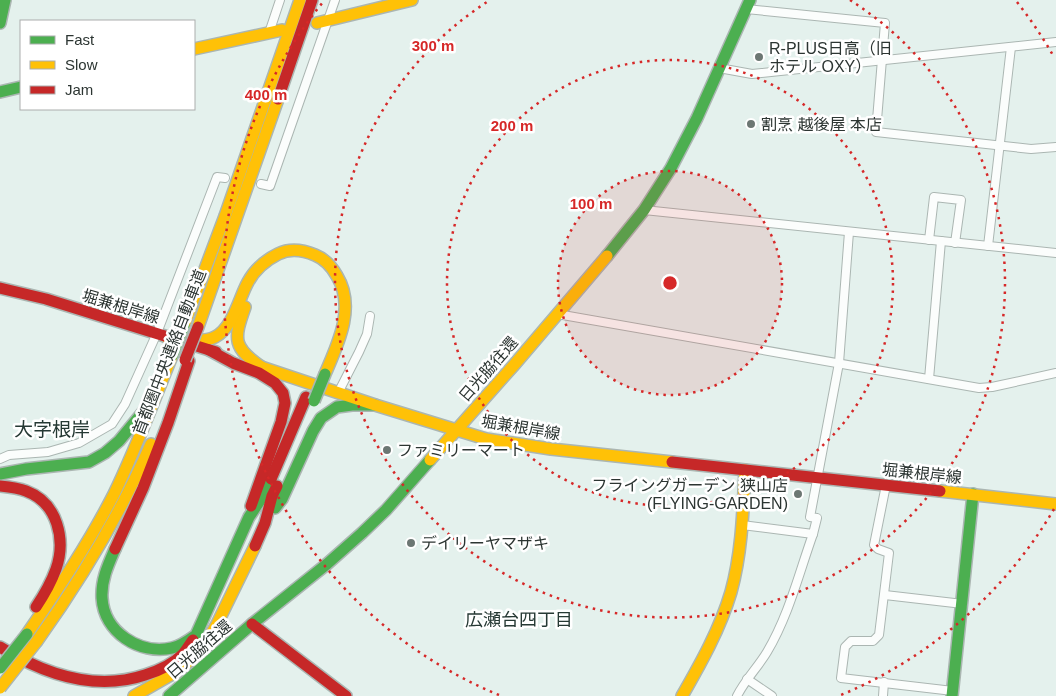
<svg xmlns="http://www.w3.org/2000/svg" width="1056" height="696" font-family="Arial,'Noto Sans JP',sans-serif">
  <rect width="100%" height="100%" fill="#e4f1ed"/>
  <g fill="none" stroke-linecap="round" stroke-linejoin="round">
    <defs>
      <g id="street">
        <polyline points="746,9 885,23 876,132 1031,149 1056,147"/>
        <polyline points="269,33 280,0"/>
        <polyline points="719,68 752,74 1056,42"/>
        <polyline points="261,184 270,186 335,0"/>
        <polyline points="644,210 1056,253"/>
        <polyline points="929,240 934,197 961,200 955,243"/>
        <polyline points="988,246 1011,47"/>
        <polyline points="557,314 979,388 992,387 1056,373"/>
        <polyline points="929,379 941,241"/>
        <polyline points="338,393 359,352 367,334 370,316"/>
        <polyline points="0,459 9,455 48,452 79,443 112,424 125,404 157,333 217,177 225,178"/>
        <polyline points="886,485 874,545 878,549 889,553 879,635 873,641 851,641 845,647 841,678 953,691"/>
        <polyline points="742,525 813,534 817,518 810,517 839,363 849,232"/>
        <polyline points="885,595 963,604"/>
        <polyline points="747,679 772,696"/>
        <path d="M737 696C745 680 758 667 767 652 789 615 799 573 813 534"/>
        <polyline points="883,696 884,682"/>
      </g>
      <g id="fast">
        <polyline points="0,23 5,0"/>
        <polyline points="0,92 21,87"/>
        <polyline points="607,256 644,210 671,168 697,118 750,0"/>
        <polyline points="0,474 26,469 89,462 105,453 119,441 143,412"/>
        <polyline points="275,508 282,499 313,431 321,418 337,407 352,405 375,405"/>
        <path d="M115 549C108 565 101 580 102 598 104 632 139 655 172 648 181 646 189 640 196 635L249 517 265 493 271 479"/>
        <polyline points="169,696 252,624 327,564 362,533 386,510 430,460"/>
        <polyline points="952,696 973,494"/>
      </g>
      <g id="slow">
        <polyline points="317,23 412,0"/>
        <polyline points="194,49 282,30"/>
        <path d="M245 307C233 340 233 348 263 368"/>
        <polyline points="184,325 225,216 300,0"/>
        <polyline points="198,327 278,99"/>
        <path d="M166 337C181 338 201 344 215 337 233 328 239 298 248 282 255 269 266 260 278 254 290 248 303 250 315 255 325 259 332 267 337 276 356 307 338 344 325 374"/>
        <polyline points="255,365 375,405 486,439 551,449 672,462"/>
        <polyline points="430,460 514,365 607,256"/>
        <polyline points="940,491 1056,504"/>
        <path d="M27 634C58 589 89 543 114 494 136 449 153 402 172 356"/>
        <path d="M37 641C82 578 120 515 151 444"/>
        <polyline points="134,696 176,672 189,661 205,644 217,624 255,546"/>
        <path d="M682 696C701 663 720 629 731 592 742 552 743 511 745 470"/>
      </g>
      <g id="jam">
        <polyline points="278,99 312,0"/>
        <polyline points="0,288 46,299 216,352"/>
        <polyline points="209,350 233,363 259,373 275,383 283,393 285,403 281,422 251,506"/>
        <polyline points="672,462 940,491"/>
        <polyline points="271,479 306,397"/>
        <path d="M0 486C9 487 18 488 26 491 58 503 66 540 56 569 51 583 44 595 36 607"/>
        <polyline points="255,546 265,523 272,496 277,486"/>
        <polyline points="115,549 143,488 168,423 189,361"/>
        <polyline points="252,624 346,696"/>
        <path d="M0 647C44 674 94 692 145 675 158 671 172 665 182 655 186 651 189 645 193 640"/>
      </g>
    </defs>
    <use href="#street" stroke="#abb6b2" stroke-width="10"/>
    <use href="#fast" stroke="#abb6b2" stroke-width="14"/>
    <use href="#slow" stroke="#abb6b2" stroke-width="14"/>
    <use href="#jam" stroke="#abb6b2" stroke-width="14"/>
    <use href="#street" stroke="#fbfdfc" stroke-width="8"/>
    <use href="#fast" stroke="#4caf50" stroke-width="11"/>
    <use href="#slow" stroke="#ffc107" stroke-width="11"/>
    <use href="#jam" stroke="#c62828" stroke-width="11"/>
    <defs>
      <g id="fast-bridge">
        <polyline points="172,356 184,325"/>
        <polyline points="314,401 325,374"/>
        <polyline points="0,668 27,634"/>
      </g>
      <polyline id="slow-bridge" points="0,688 37,641"/>
      <polyline id="jam-bridge" points="185,360 198,327"/>
    </defs>
    <use href="#fast-bridge" stroke="#abb6b2" stroke-width="14" stroke-linecap="butt"/>
    <use href="#slow-bridge" stroke="#abb6b2" stroke-width="14" stroke-linecap="butt"/>
    <use href="#jam-bridge" stroke="#abb6b2" stroke-width="14" stroke-linecap="butt"/>
    <use href="#fast-bridge" stroke="#4caf50" stroke-width="11"/>
    <use href="#slow-bridge" stroke="#ffc107" stroke-width="11"/>
    <use href="#jam-bridge" stroke="#c62828" stroke-width="11"/>
  </g>
  <circle cx="670" cy="283" r="112" fill="#d62828" fill-opacity=".12"/>
  <g fill="none" stroke="#d62828" stroke-width="2.5" stroke-dasharray="2.5 5">
    <circle cx="670" cy="283" r="112"/>
    <circle cx="670" cy="283" r="223"/>
    <path d="M850 0A335 335 0 1 1 490 0"/>
    <path d="M1054 509A446 446 0 0 1 841 695M499 695A446 446 0 0 1 323 2M1017 2A446 446 0 0 1 1054 57"/>
  </g>
  <g fill="#6c7773" stroke="#fff" stroke-width="2">
    <circle cx="759" cy="57" r="5"/>
    <circle cx="751" cy="124" r="5"/>
    <circle cx="387" cy="450" r="5"/>
    <circle cx="798" cy="494" r="5"/>
    <circle cx="411" cy="543" r="5"/>
  </g>
  <g text-anchor="middle" stroke-width="5" stroke-linejoin="round" paint-order="stroke">
    <g font-size="16" fill="#2c3532" stroke="#fff" text-anchor="start">
      <text x="769" y="54">R-PLUS日高（旧<tspan x="769" dy="18">ホテル OXY）</tspan></text>
      <text x="761" y="130">割烹 越後屋 本店</text>
      <text x="397" y="456">ファミリーマート</text>
      <text x="788" y="491" text-anchor="end">フライングガーデン 狭山店<tspan x="788" dy="18">(FLYING-GARDEN)</tspan></text>
      <text x="421" y="549">デイリーヤマザキ</text>
    </g>
    <g font-size="16" fill="#2c3532" stroke="#fff">
      <text transform="translate(121 306) rotate(17)" y="6">堀兼根岸線</text>
      <text transform="translate(169 352) rotate(-69)" y="6">首都圏中央連絡自動車道</text>
      <text transform="translate(488 369) rotate(-49)" y="6">日光脇往還</text>
      <text transform="translate(521 427) rotate(10)" y="6">堀兼根岸線</text>
      <text transform="translate(922 473) rotate(6)" y="6">堀兼根岸線</text>
      <text transform="translate(199 649) rotate(-41)" y="6">日光脇往還</text>
    </g>
    <g font-size="18" fill="#263934" stroke="#fff">
      <text x="519" y="626">広瀬台四丁目</text>
    </g>
    <g font-size="19" fill="#263934" stroke="#fff">
      <text x="52" y="436">大字根岸</text>
    </g>
  </g>
  <circle cx="670" cy="283" r="8" fill="#d62828" stroke="#fff" stroke-width="2.5"/>
  <g font-size="15" text-anchor="middle" font-weight="bold" fill="#d62828" stroke="#fff" stroke-width="5" stroke-linejoin="round" paint-order="stroke">
    <text x="433" y="51">300 m</text>
    <text x="266" y="100">400 m</text>
    <text x="512" y="131">200 m</text>
    <text x="591" y="209">100 m</text>
  </g>
  <rect x="20" y="20" width="175" height="90" fill="#ffffff" stroke="#abaead"/>
  <rect x="30" y="36" width="25" height="8" fill="#4caf50" stroke="#abaead"/>
  <text x="65" y="45" font-size="15" fill="#2c3532">Fast</text>
  <rect x="30" y="61" width="25" height="8" fill="#ffc107" stroke="#abaead"/>
  <text x="65" y="70" font-size="15" fill="#2c3532">Slow</text>
  <rect x="30" y="86" width="25" height="8" fill="#c62828" stroke="#abaead"/>
  <text x="65" y="95" font-size="15" fill="#2c3532">Jam</text>
</svg>
